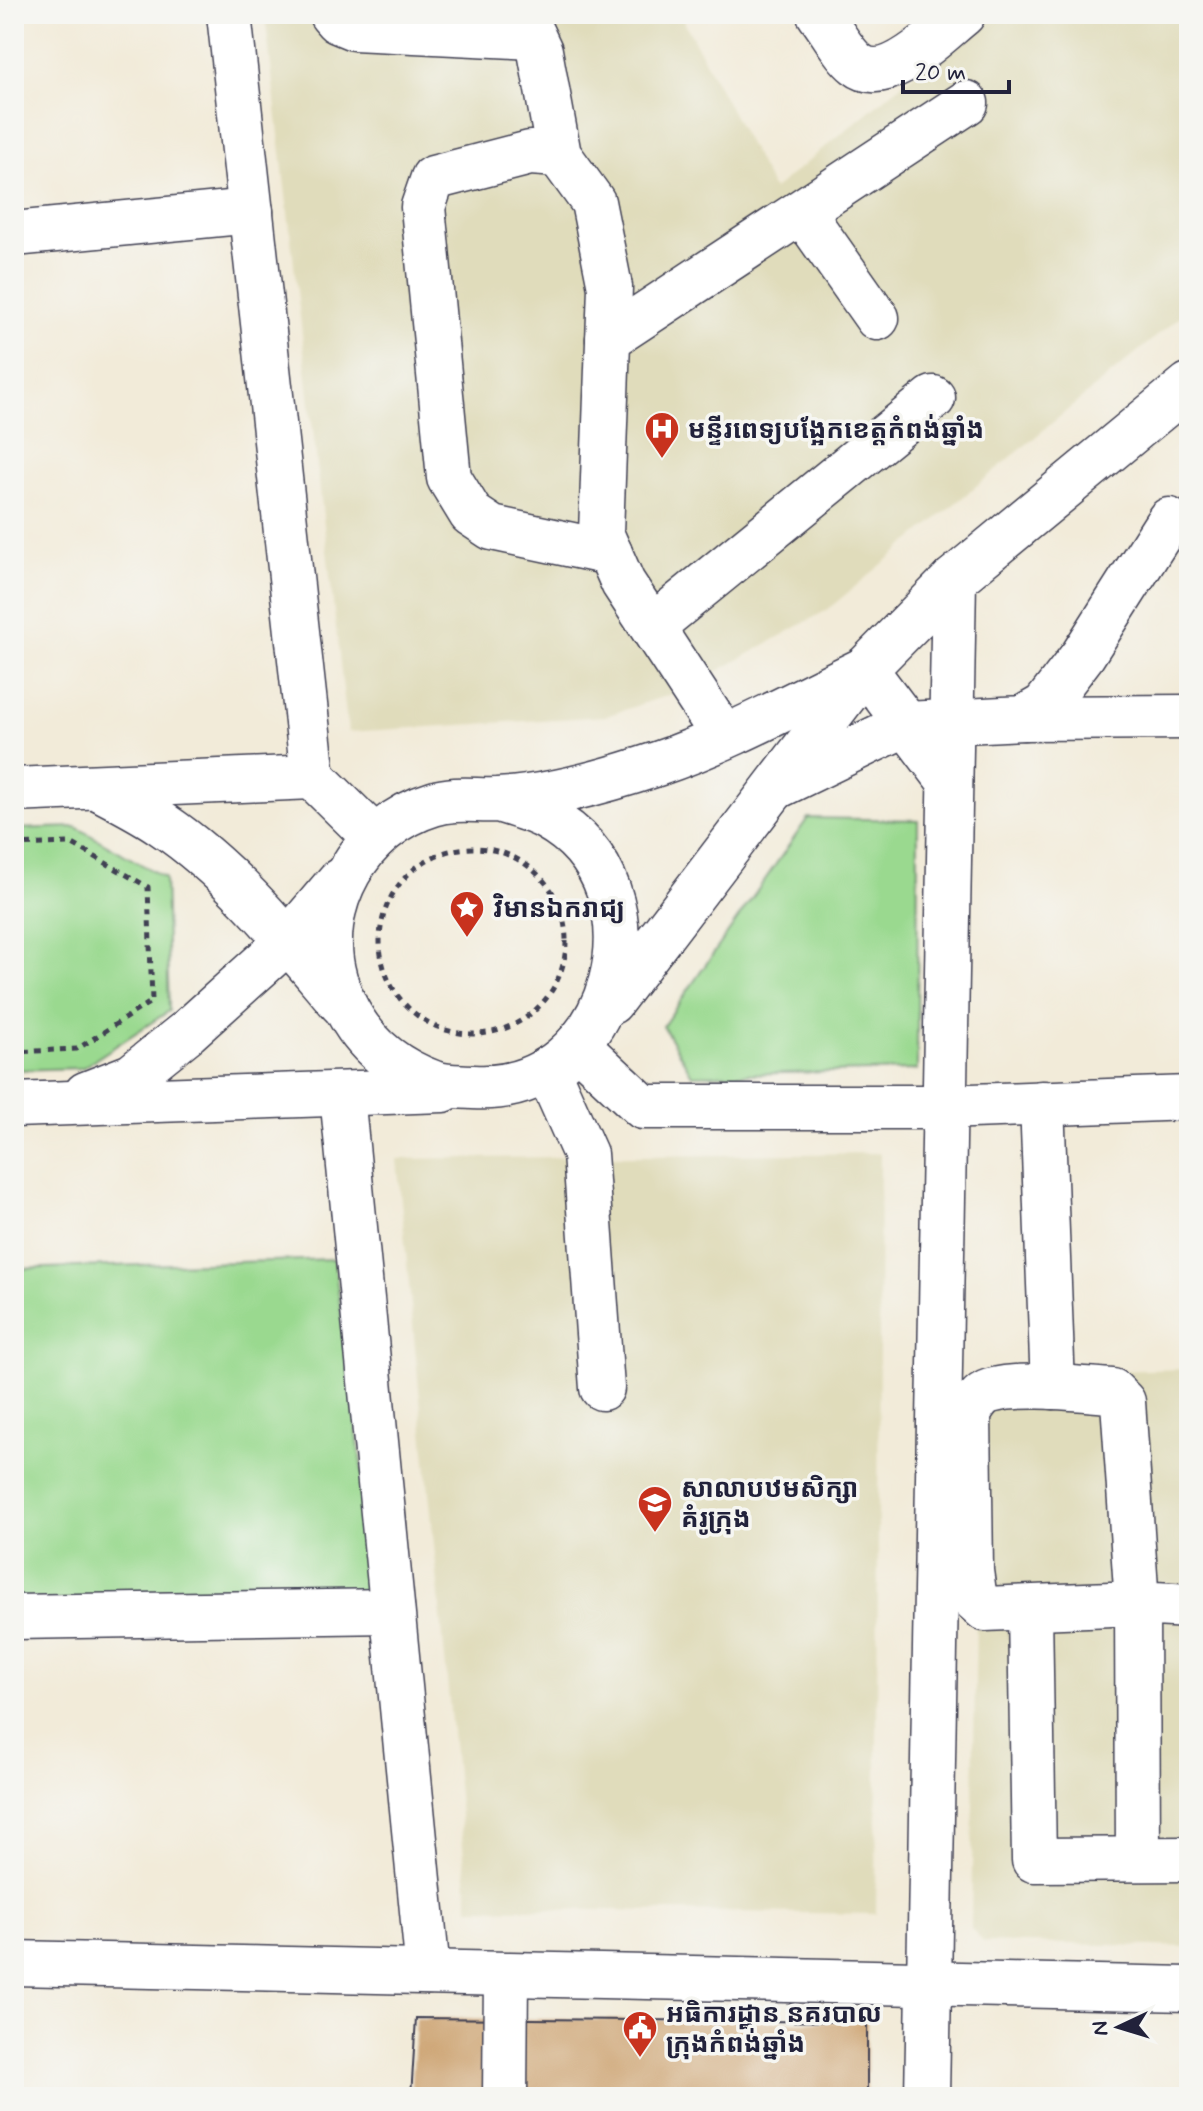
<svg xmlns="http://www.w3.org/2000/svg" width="1203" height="2111" font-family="Mynerve,'Noto Sans Khmer',sans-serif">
  <rect width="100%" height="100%" fill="#f6f6f2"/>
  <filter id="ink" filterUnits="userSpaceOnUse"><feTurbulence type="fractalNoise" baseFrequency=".0125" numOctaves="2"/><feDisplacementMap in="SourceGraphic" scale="16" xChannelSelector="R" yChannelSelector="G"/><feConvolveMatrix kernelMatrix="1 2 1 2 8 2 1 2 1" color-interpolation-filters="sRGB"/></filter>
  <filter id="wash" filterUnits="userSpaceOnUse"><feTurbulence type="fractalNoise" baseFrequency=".006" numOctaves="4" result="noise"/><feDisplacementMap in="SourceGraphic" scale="32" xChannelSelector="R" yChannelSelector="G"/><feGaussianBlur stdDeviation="1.8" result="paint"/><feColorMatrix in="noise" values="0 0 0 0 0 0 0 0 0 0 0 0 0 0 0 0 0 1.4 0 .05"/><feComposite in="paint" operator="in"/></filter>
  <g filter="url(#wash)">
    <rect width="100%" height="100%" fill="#f2ebd9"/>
    <g fill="#e0dcbb">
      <polygon points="265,14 680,14 773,190 987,14 1189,14 1189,309 827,610 686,689 606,716 348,732"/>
      <polygon points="880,1153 876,1914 469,1908 397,1159"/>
      <polygon points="1189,1369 1189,1947 983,1942 971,1928 980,1374"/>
    </g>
    <g fill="#9ad98f" stroke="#5e7e65" stroke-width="2">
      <polygon points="808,818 918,820 917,1070 692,1075 663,1026"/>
      <polygon points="76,827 165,878 169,1011 82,1068 14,1070 14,829"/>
      <polygon points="334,1259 379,1599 14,1607 14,1269"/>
    </g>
    <g id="blocks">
      <polygon fill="#cea575" points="416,2018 867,2022 867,2097 411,2097"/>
    </g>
  </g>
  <g filter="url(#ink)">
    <use href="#blocks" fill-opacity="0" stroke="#414053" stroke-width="2"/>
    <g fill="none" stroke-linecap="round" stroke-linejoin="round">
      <defs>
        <g id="minor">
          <polyline points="229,14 313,777 375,838"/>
          <polyline points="331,14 337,21 354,28 533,37"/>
          <polyline points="514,14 527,23 540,51 559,155 593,202 610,287 601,533 623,583 724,737"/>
          <path d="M819 14C831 29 843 53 857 64 887 88 939 33 963 14"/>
          <polyline points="559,155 530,153 433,178 423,207 449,478 471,514 492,528 610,553"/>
          <polyline points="803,213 877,318"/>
          <polyline points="14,234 251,211"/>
          <polyline points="608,339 966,103"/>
          <polyline points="653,626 933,398"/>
          <polyline points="1023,718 1189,717"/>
          <path d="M97 787C119 799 142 810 162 824 232 871 288 941 342 1004"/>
          <polyline points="776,787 906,724 1023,718 1044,706 1083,655 1169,520"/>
          <polyline points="14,790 313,777"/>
          <polyline points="577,1045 643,1107 943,1107 1189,1098"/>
          <polyline points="547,1069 585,1154 602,1388"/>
          <polyline points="342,1095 428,1972"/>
          <polyline points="1042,1103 1053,1387"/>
          <polyline points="1030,1610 1034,1860 1189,1859"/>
          <polyline points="14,1617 392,1611"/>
          <path d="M1138 1858 1137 1603 1123 1402 1112 1391C1079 1389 1022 1382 990 1391 980 1394 974 1404 969 1413L971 1571 975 1600 985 1609 1137 1603 1189 1606"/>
          <polyline points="14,1963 1189,1989"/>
          <polyline points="505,2097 506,1975"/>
        </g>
        <g id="major">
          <polyline points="865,669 950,782"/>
          <path d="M498 800C514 805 533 810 547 818 672 886 617 1096 473 1087 460 1086 446 1087 434 1083 384 1065 350 1031 335 979 314 906 360 826 433 804 455 797 475 801 497 800 550 797 607 781 657 764 728 740 796 702 865 669"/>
          <polyline points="611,1002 865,669 954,579 1189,385"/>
          <polyline points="86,1094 132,1076 188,1031 288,941 339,881"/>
          <polyline points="14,1105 443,1090"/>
          <polyline points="927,2097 954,579"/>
        </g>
      </defs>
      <use href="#minor" stroke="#414053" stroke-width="47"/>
      <use href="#major" stroke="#414053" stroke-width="47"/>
      <g stroke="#414053" stroke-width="5" stroke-dasharray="6 6" stroke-linecap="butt">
        <polyline points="14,845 71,843 148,887 152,1001 77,1049 14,1052"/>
        <circle cx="473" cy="941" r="93"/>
      </g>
      <use href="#minor" stroke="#fff" stroke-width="44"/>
      <use href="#major" stroke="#fff" stroke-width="44"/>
    </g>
  </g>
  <defs>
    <symbol id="hospital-pin" viewBox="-11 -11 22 30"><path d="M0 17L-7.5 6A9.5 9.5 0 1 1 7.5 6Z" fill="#c8321e" stroke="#f6f6f2"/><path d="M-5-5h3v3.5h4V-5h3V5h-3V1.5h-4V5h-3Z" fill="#fff"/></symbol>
    <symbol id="sight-pin" viewBox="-11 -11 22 30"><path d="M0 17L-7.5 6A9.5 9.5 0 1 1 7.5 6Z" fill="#c8321e" stroke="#f6f6f2"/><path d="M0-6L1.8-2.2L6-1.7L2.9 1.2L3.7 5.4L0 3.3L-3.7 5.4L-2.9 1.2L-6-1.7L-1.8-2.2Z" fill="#fff"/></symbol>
    <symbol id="school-pin" viewBox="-11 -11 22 30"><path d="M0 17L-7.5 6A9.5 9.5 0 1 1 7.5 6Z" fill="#c8321e" stroke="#f6f6f2"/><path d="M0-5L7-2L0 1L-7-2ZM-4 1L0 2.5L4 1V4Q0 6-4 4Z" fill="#fff"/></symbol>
    <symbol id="civic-pin" viewBox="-11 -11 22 30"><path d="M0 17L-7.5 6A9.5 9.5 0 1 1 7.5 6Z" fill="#c8321e" stroke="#f6f6f2"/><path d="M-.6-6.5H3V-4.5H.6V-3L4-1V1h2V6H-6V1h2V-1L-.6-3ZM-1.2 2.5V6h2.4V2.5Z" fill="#fff"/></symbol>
  </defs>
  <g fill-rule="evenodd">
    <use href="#hospital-pin" x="642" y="409" width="40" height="54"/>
    <use href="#sight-pin" x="447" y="888" width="40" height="54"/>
    <use href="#school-pin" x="635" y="1483" width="40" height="54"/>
    <use href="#civic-pin" x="620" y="2008" width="40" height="54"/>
  </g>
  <g text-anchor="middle" stroke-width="7" stroke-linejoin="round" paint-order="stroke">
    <g font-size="26" font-weight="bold" fill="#22223b" stroke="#f6f6f2" text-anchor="start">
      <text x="688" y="438">មន្ទីរពេទ្យបង្អែកខេត្តកំពង់ឆ្នាំង</text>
      <text x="493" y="917">វិមានឯករាជ្យ</text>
      <text x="681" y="1497">សាលាបឋមសិក្សា<tspan x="681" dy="30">គំរូក្រុង</tspan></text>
      <text x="666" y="2022">អធិការដ្ឋាន នគរបាល<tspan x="666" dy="30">ក្រុងកំពង់ឆ្នាំង</tspan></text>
    </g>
  </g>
  <rect width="1203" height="2111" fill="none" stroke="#f6f6f2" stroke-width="48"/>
  <g transform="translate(1119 2027) rotate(266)" stroke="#f6f6f2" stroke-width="6" paint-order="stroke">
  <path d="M0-6L14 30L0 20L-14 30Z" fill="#22223b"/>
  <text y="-12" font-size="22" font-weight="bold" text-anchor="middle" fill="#22223b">N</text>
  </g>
  <path d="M903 80v12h106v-12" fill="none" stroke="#22223b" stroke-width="4"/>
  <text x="915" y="80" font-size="24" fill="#22223b" stroke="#f6f6f2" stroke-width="6" paint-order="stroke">20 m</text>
</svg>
